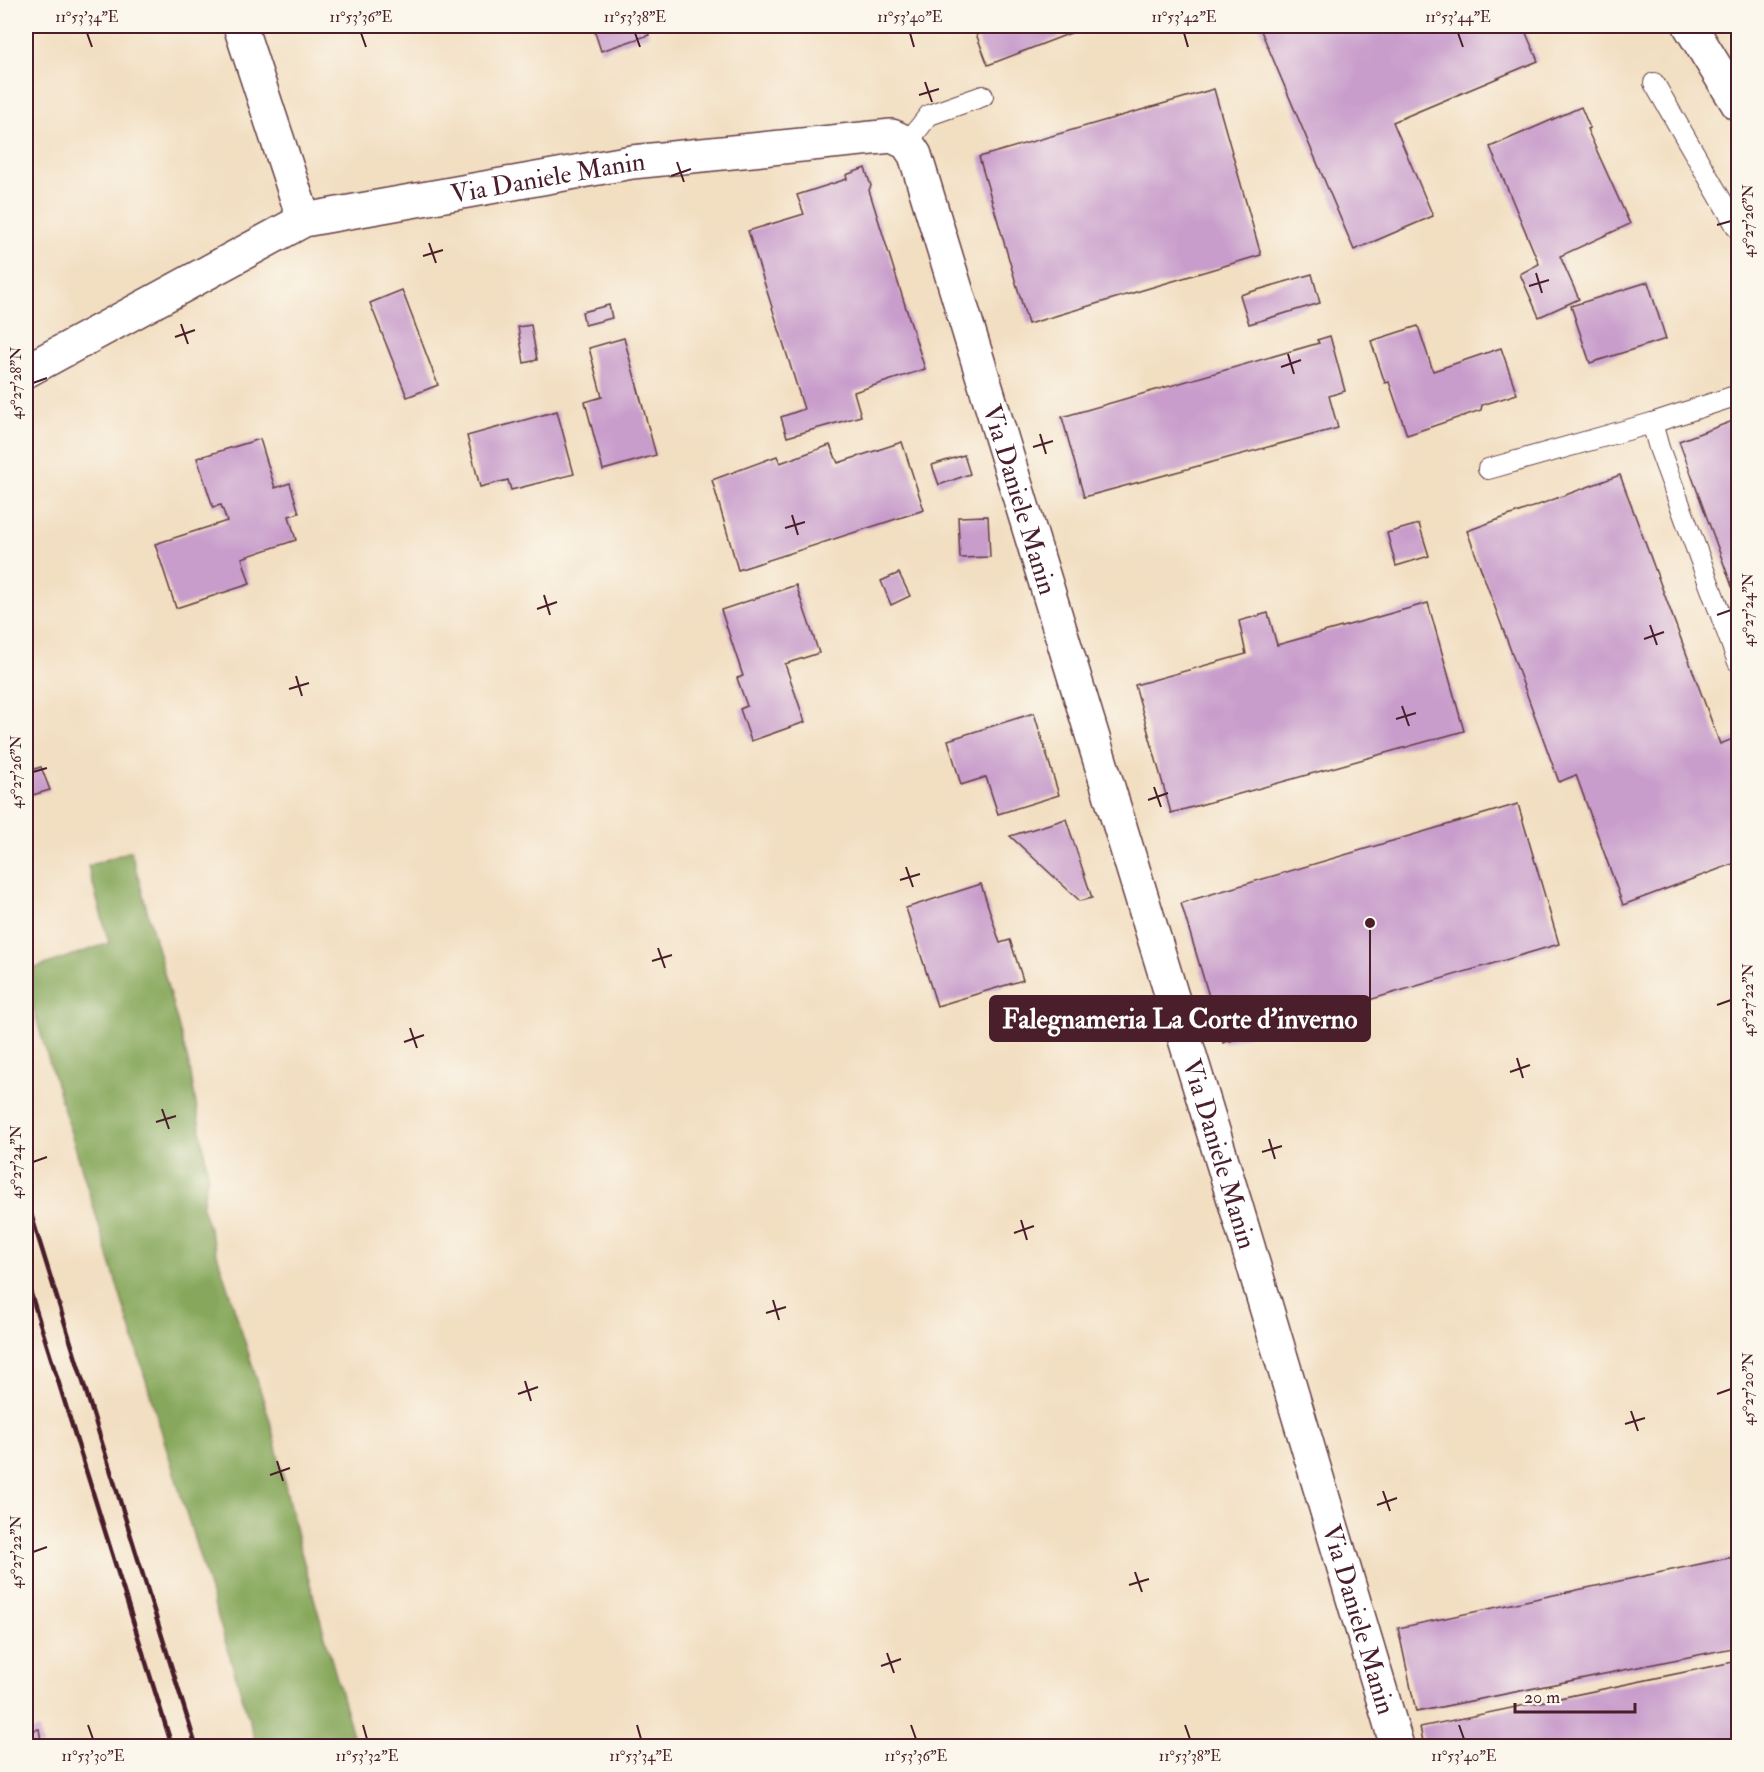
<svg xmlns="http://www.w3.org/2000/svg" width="1764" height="1772" font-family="'IM FELL Double Pica',serif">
  <rect width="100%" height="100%" fill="#fbf7ec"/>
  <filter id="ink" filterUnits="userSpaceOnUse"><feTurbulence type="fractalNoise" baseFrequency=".0167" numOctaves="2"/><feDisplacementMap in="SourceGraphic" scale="12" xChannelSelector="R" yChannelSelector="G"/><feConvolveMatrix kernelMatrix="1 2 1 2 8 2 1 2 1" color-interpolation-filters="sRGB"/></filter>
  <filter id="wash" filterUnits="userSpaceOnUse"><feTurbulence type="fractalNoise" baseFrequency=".008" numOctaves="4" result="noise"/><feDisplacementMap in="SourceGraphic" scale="24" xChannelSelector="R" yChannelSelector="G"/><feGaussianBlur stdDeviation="1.35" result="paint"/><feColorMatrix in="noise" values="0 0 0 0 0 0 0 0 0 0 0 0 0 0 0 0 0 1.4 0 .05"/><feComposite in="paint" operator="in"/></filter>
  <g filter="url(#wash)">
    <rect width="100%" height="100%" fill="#f2dec1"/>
    <polygon fill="#87a85c" stroke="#686444" stroke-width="1.5" points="131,851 190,1069 208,1174 202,1207 270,1421 299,1545 356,1746 257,1746 26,985 26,971 109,943 88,866"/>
    <g id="blocks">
      <g fill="#c89ccb">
        <polygon points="593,26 646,26 649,35 601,51"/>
        <polygon points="973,26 1089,26 988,65"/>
        <polygon points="1259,26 1523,26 1538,61 1393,122 1433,216 1354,250"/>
        <polygon points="1214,89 1261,255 1028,324 979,157"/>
        <polygon points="1581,107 1590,128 1587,129 1630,224 1560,256 1579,299 1539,317 1520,274 1539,264 1490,147"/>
        <polygon points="865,168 871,186 869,190 925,369 854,392 861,416 787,437 781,417 804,409 748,231 804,214 797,195 847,179 846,175"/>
        <polygon points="1312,274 1320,303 1249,324 1240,295"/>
        <polygon points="1648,282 1666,339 1590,363 1571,306"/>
        <polygon points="402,290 438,385 407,397 370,303"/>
        <polygon points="609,305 612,318 585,325 582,312"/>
        <polygon points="531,325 537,360 524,363 518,327"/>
        <polygon points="1418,326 1433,371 1501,348 1517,394 1482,405 1481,410 1407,435 1389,382 1385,383 1371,341"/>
        <polygon points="1330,336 1345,391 1329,396 1338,428 1084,497 1062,417 1319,343 1317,340"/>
        <polygon points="624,338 656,455 603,470 585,402 602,397 589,348"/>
        <polygon points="557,411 574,474 511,490 508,480 480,487 467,436"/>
        <polygon points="1738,419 1738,603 1679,441"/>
        <polygon points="260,439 275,488 290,483 299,513 289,516 296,540 242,558 250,584 176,608 155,544 227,521 221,505 213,507 197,458"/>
        <polygon points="902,442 924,510 738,570 712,480 777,456 780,463 830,445 838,463"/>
        <polygon points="964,455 970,474 939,485 932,465"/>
        <polygon points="1620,475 1720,744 1738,737 1738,862 1623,905 1576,775 1559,782 1467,531"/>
        <polygon points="988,516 990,557 960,558 958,517"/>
        <polygon points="1419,524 1429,556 1396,566 1387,533"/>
        <polygon points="899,573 910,596 891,605 881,581"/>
        <polygon points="796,585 819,653 785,664 805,722 751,741 740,709 747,706 737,678 743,676 721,610"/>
        <polygon points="1428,603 1464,731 1171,813 1135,685 1246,654 1239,621 1268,613 1277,645"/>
        <polygon points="1034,713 1059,795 998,814 986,777 961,785 948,740"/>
        <polygon points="41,767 50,790 26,797 26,772"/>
        <polygon points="1518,804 1559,944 1223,1043 1181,903"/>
        <polygon points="1066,819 1092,898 1080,901 1010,836"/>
        <polygon points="981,884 1000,943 1010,940 1023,980 937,1006 906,908"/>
        <polygon points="1738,1556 1738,1647 1416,1712 1398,1628"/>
        <polygon points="1738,1661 1738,1746 1424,1746 1420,1727"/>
        <polygon points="39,1729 42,1746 26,1746 26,1732"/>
      </g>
    </g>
  </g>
  <g filter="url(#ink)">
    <use href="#blocks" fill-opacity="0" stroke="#633c42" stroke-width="1.5"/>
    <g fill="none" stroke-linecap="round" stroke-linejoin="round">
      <defs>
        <g id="service">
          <polyline points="1654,83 1738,229"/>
          <polyline points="907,143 929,115 983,96"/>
          <polyline points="1652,423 1659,448 1738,662"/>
          <polyline points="1488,469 1652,423 1738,395"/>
        </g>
        <g id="minor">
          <polyline points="240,26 304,220"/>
          <polyline points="1690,26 1738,104"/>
          <path id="s1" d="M26 371 304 220 632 162 892 136 907 143 915 155 1235 1203 1397 1746"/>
        </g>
      </defs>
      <use href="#service" stroke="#633c42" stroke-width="22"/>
      <use href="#minor" stroke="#633c42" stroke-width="36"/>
      <use href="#service" stroke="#fff" stroke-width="20"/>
      <use href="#minor" stroke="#fff" stroke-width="33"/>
      <g stroke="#4a1f2b" stroke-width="4.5">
        <polyline points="26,1198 196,1746"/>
        <polyline points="26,1278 172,1746"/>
      </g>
    </g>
  </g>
  <path fill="none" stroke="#4a1f2b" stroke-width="2" d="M87 33 92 47M361 33 366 47M635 33 640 47M910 33 914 47M1184 33 1188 47M1458 33 1463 47M925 82 932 102M919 95 939 89M677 162 684 182M671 176 691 169M1717 225 1731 221M429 243 436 263M423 256 443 250M1536 273 1542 293M1529 286 1549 280M181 324 188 344M175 337 195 330M1288 354 1294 374M1281 367 1301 360M33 383 47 378M1040 434 1046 454M1033 447 1053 441M792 515 798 535M785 528 805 522M544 595 550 615M537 609 557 602M1717 615 1731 610M1650 625 1657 645M1644 639 1664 632M296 676 302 696M289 689 309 683M1402 706 1409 726M1396 719 1416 713M33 772 47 768M1154 787 1161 807M1148 800 1168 793M906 867 913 887M900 880 920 874M658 948 665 968M652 961 672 955M1717 1005 1731 1000M410 1028 417 1048M404 1042 424 1035M1517 1058 1523 1078M1510 1072 1530 1065M162 1109 169 1129M156 1122 176 1116M1269 1139 1275 1159M1262 1152 1282 1146M33 1162 47 1157M1021 1220 1027 1240M1014 1233 1034 1226M773 1300 779 1320M766 1313 786 1307M525 1381 531 1401M518 1394 538 1387M1717 1394 1731 1389M1631 1411 1638 1431M1625 1424 1645 1418M277 1461 283 1481M270 1475 290 1468M1383 1491 1390 1511M1377 1505 1397 1498M33 1552 47 1547M1135 1572 1142 1592M1129 1585 1149 1579M887 1653 894 1673M881 1666 901 1659M88 1725 93 1739M363 1725 367 1739M637 1725 641 1739M911 1725 916 1739M1185 1725 1190 1739M1459 1725 1464 1739"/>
  <g text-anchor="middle" stroke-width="6" stroke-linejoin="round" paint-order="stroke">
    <g font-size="26" fill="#4a1f2b" stroke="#fbf7ec">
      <text dy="9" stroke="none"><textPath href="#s1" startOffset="564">Via Daniele Manin</textPath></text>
      <text dy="9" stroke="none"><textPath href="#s1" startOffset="1302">Via Daniele Manin</textPath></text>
      <text dy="9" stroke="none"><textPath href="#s1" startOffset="1986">Via Daniele Manin</textPath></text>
      <text dy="9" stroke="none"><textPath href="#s1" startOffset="2472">Via Daniele Manin</textPath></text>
    </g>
  </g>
  <path fill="none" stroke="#4a1f2b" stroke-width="2" d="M1370 923L1370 1018"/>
  <circle fill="#4a1f2b" stroke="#fbf7ec" stroke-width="2" cx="1370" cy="923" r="6"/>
  <rect fill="#4a1f2b" stroke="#4a1f2b" stroke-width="2" x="990" y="996" width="380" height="45" rx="6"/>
  <g font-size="27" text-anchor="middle" font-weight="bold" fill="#fff">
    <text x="1180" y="1028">Falegnameria La Corte d'inverno</text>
  </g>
  <rect width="1764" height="1772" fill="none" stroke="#fbf7ec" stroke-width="66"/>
  <path d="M1515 1703v9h120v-9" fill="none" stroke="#4a1f2b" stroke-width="3"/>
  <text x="1524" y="1703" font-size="18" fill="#4a1f2b" stroke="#fbf7ec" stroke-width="4.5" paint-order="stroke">20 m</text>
  <rect x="33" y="33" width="1698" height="1706" fill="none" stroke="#4a1f2b" stroke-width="2"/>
  <g font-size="15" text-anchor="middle" fill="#4a1f2b">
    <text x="87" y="22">11°53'34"E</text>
    <text x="361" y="22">11°53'36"E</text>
    <text x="635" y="22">11°53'38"E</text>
    <text x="910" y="22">11°53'40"E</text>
    <text x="1184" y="22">11°53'42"E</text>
    <text x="1458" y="22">11°53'44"E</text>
    <text transform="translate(1748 221) rotate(-90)" y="5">45°27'26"N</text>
    <text transform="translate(16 383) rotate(-90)" y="5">45°27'28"N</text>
    <text transform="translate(1748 610) rotate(-90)" y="5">45°27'24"N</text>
    <text transform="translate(16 772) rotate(-90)" y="5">45°27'26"N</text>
    <text transform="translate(1748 1000) rotate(-90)" y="5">45°27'22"N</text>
    <text transform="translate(16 1162) rotate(-90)" y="5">45°27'24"N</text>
    <text transform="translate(1748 1389) rotate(-90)" y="5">45°27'20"N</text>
    <text transform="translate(16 1552) rotate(-90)" y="5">45°27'22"N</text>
    <text x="93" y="1761">11°53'30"E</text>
    <text x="367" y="1761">11°53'32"E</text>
    <text x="641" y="1761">11°53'34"E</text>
    <text x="916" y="1761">11°53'36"E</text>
    <text x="1190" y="1761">11°53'38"E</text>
    <text x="1464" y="1761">11°53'40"E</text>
  </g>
</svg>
